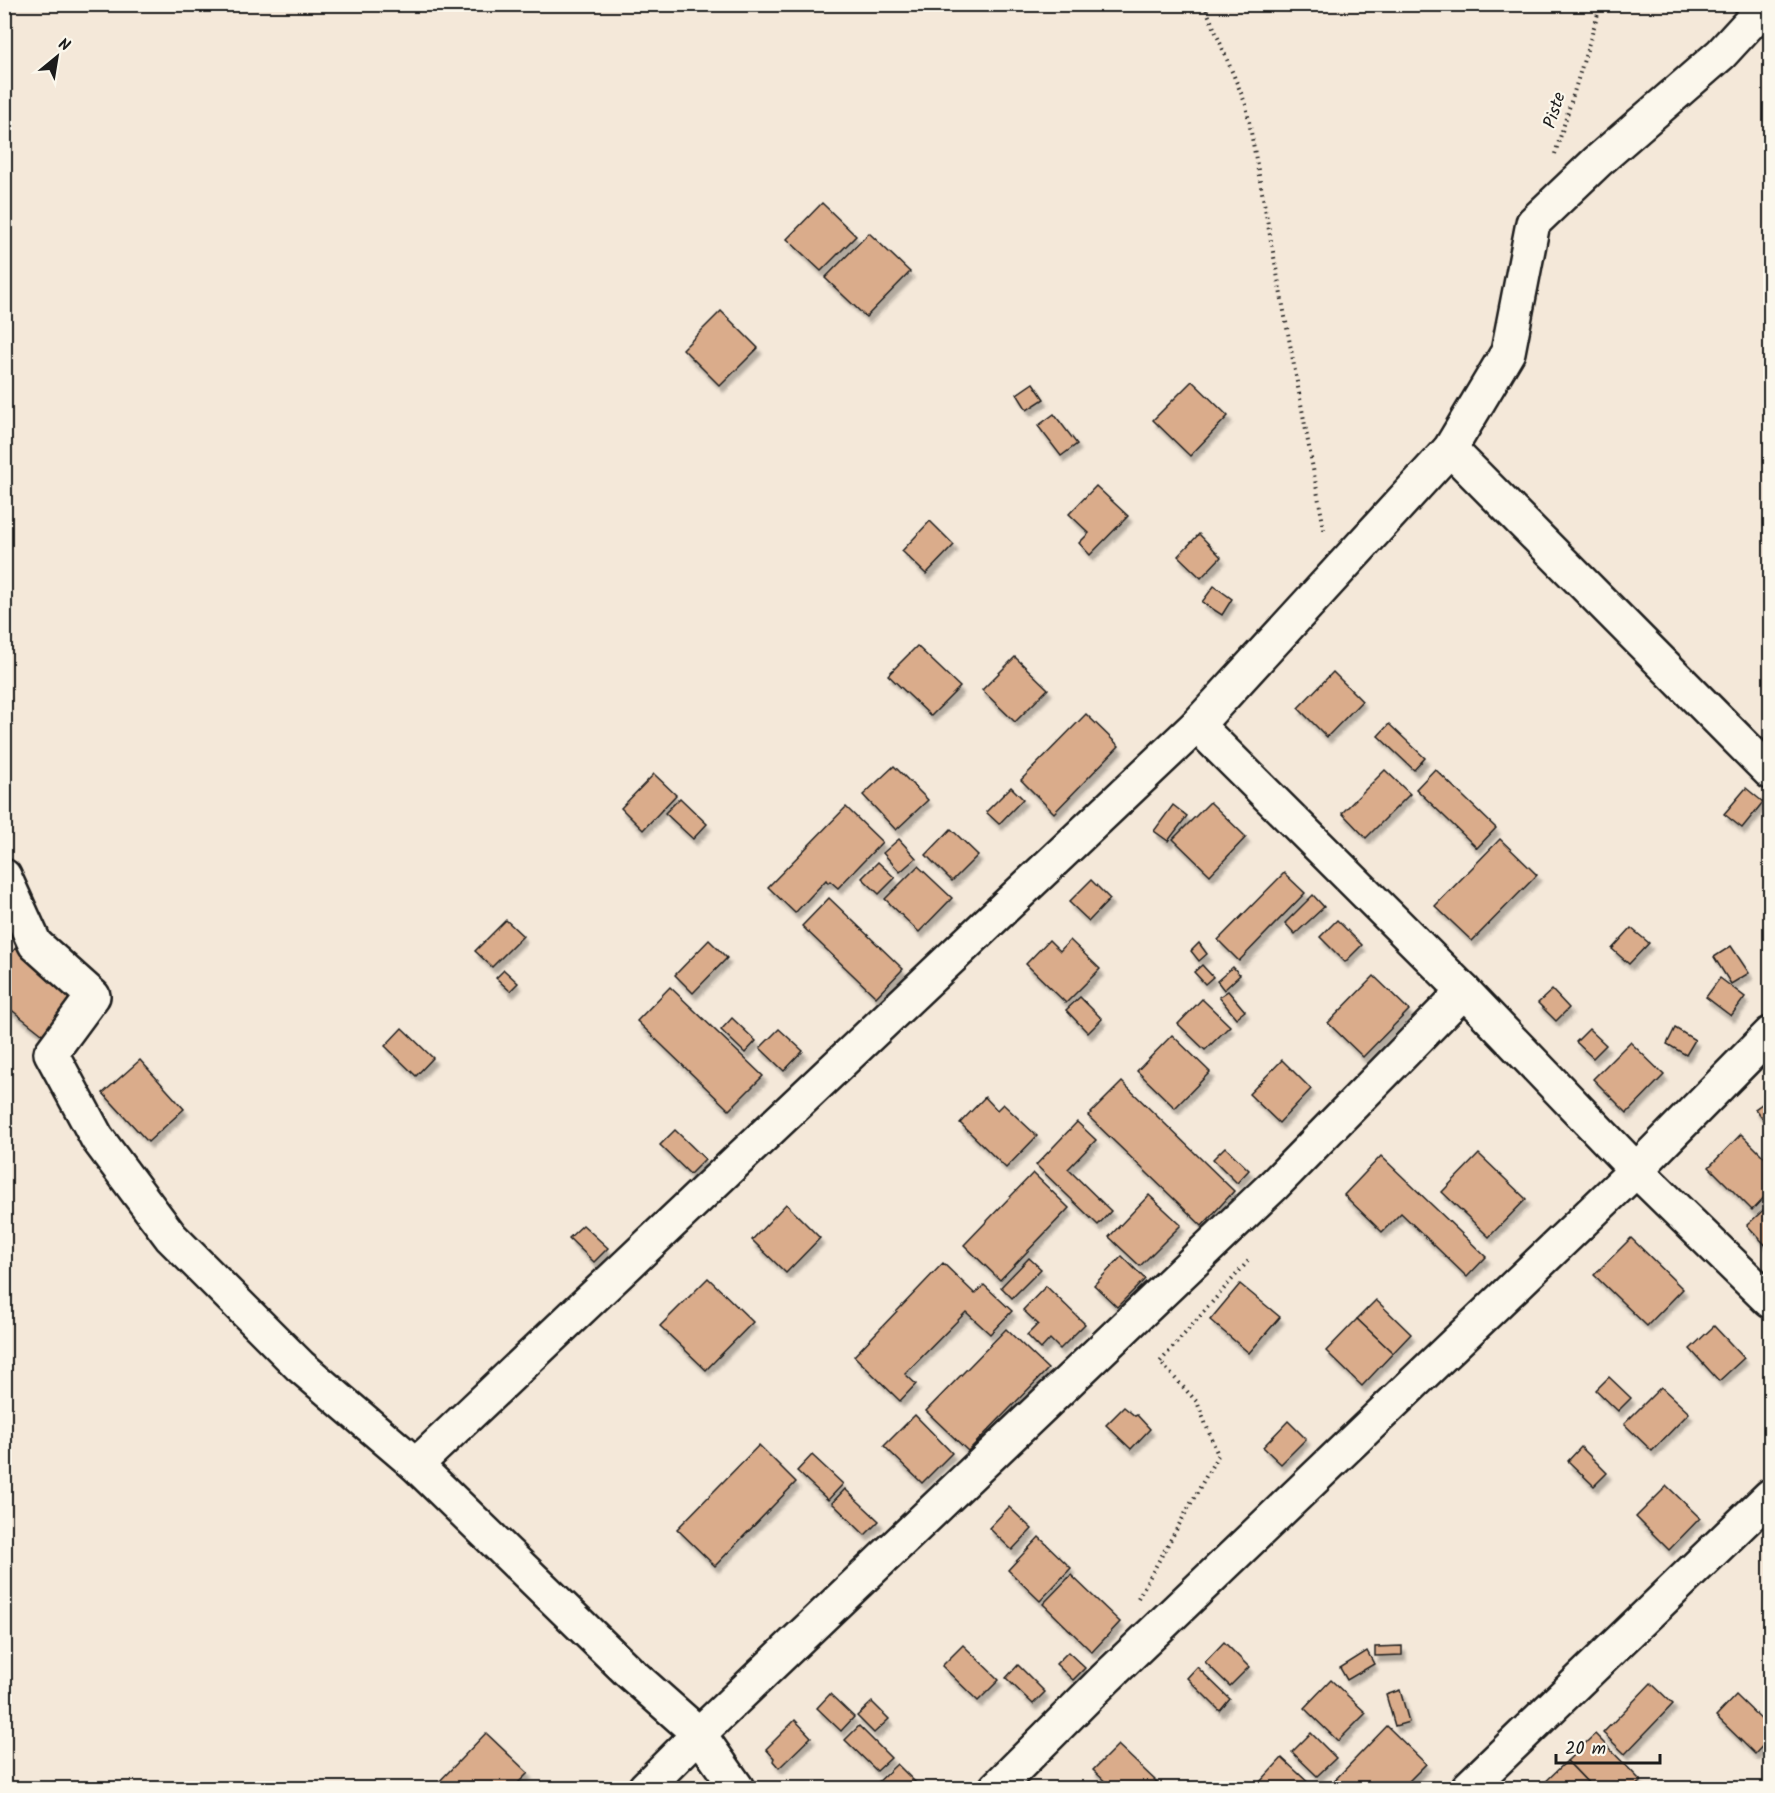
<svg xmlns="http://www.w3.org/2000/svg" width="1775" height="1793" font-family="Kalam,sans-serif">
  <defs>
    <filter id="shadow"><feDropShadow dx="3.5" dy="6" stdDeviation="1.5" flood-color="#0004"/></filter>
  </defs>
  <rect width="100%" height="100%" fill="#f4e8d9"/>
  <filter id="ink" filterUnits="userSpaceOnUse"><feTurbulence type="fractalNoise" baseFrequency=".0167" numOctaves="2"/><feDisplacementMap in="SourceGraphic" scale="12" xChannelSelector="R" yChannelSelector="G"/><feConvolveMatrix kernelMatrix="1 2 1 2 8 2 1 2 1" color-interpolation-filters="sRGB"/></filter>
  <g filter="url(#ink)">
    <g fill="#daac8b" stroke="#1c1c1c" stroke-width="1.5" filter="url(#shadow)">
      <polygon points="822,203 856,236 821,271 787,239"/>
      <polygon points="869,233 910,272 866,317 825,278"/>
      <polygon points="721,311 758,348 720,386 683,349"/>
      <polygon points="1192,381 1228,416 1190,456 1153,420"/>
      <polygon points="1033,383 1044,399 1027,410 1017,394"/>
      <polygon points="1054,414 1077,444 1061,456 1038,426"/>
      <polygon points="1096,486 1128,516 1090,555 1079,543 1089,533 1069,514"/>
      <polygon points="930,521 954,545 926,574 902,551"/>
      <polygon points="1199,534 1221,557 1201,578 1178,556"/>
      <polygon points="1214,586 1232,599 1222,615 1202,602"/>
      <polygon points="917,646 960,687 931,716 888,675"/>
      <polygon points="1015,657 1048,689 1015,722 982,690"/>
      <polygon points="1333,672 1362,701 1327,737 1298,708"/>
      <polygon points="1086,714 1119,746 1054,813 1021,780"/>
      <polygon points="1389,724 1425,758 1414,770 1378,736"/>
      <polygon points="894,766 928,800 896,830 863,795"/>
      <polygon points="1435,769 1496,828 1477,848 1416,789"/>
      <polygon points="1385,770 1410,794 1366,838 1342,813"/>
      <polygon points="654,774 676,795 643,830 621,808"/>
      <polygon points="1011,787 1023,799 999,824 986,812"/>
      <polygon points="1746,788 1763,802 1742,828 1724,814"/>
      <polygon points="680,798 707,824 693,839 665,813"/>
      <polygon points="1210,802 1246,837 1210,875 1173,839"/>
      <polygon points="1173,805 1187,816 1168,841 1154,831"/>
      <polygon points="846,807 882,842 838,888 830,881 828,883 826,880 795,913 768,887"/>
      <polygon points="951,829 978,855 952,881 926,855"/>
      <polygon points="899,839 916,858 900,872 883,853"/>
      <polygon points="1500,839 1537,875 1472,941 1435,906"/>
      <polygon points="878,862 895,878 879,894 862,878"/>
      <polygon points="918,866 952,898 919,932 885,899"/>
      <polygon points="1284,873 1305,893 1239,961 1218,940"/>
      <polygon points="1091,880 1110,899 1089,921 1069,902"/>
      <polygon points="1313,895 1324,907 1295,934 1285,923"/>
      <polygon points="829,898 903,969 876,997 802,926"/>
      <polygon points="506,920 523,936 492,967 475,951"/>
      <polygon points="1337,920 1362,945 1345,962 1320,937"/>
      <polygon points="1631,928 1649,943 1629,964 1612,949"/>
      <polygon points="709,940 727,958 693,993 675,975"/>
      <polygon points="1049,940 1060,951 1070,940 1100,969 1066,1003 1026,964"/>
      <polygon points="1199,943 1207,954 1199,961 1191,951"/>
      <polygon points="18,945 80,996 47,1038 4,1004 4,962"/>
      <polygon points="1731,946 1749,973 1731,984 1714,957"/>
      <polygon points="1202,965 1213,977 1205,984 1194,972"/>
      <polygon points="1233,967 1240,975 1224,990 1217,981"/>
      <polygon points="504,970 518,983 510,991 496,978"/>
      <polygon points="1374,976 1409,1010 1363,1057 1328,1023"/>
      <polygon points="1720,978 1745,997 1731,1016 1706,997"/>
      <polygon points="670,987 763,1076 729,1110 637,1021"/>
      <polygon points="1552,990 1569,1008 1556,1021 1538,1003"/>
      <polygon points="1228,991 1245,1011 1236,1018 1219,997"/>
      <polygon points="1080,997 1102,1019 1088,1033 1066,1010"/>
      <polygon points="1202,999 1230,1026 1205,1050 1178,1024"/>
      <polygon points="732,1018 756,1041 745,1053 721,1030"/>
      <polygon points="402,1028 433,1058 416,1076 385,1046"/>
      <polygon points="1675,1028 1695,1040 1686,1055 1667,1044"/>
      <polygon points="779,1029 803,1051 784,1071 760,1048"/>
      <polygon points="1589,1029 1606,1045 1593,1058 1576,1042"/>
      <polygon points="1172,1035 1210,1072 1175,1108 1137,1071"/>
      <polygon points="1630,1042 1664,1075 1627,1113 1593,1079"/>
      <polygon points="140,1060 184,1109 148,1142 103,1093"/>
      <polygon points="1282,1060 1311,1089 1279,1123 1249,1094"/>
      <polygon points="1122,1082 1234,1191 1202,1226 1088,1116"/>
      <polygon points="985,1097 997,1110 1003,1104 1037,1136 1006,1168 960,1123"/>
      <polygon points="1769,1099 1770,1124 1768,1126 1755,1109"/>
      <polygon points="1077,1122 1096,1140 1068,1169 1111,1211 1098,1225 1036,1165"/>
      <polygon points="675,1130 705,1159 690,1174 660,1145"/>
      <polygon points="1741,1134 1770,1163 1770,1191 1752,1210 1709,1167"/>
      <polygon points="1225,1147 1249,1170 1237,1183 1213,1159"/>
      <polygon points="1479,1154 1526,1199 1489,1237 1442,1192"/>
      <polygon points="1381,1156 1486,1257 1467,1277 1401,1213 1382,1232 1344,1195"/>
      <polygon points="1033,1173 1069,1208 1000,1280 964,1245"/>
      <polygon points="1149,1195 1181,1225 1140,1266 1109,1237"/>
      <polygon points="786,1204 820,1238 786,1273 752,1240"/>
      <polygon points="1770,1204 1770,1250 1747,1225"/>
      <polygon points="583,1225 608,1248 594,1262 569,1238"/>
      <polygon points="1631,1238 1683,1289 1647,1326 1594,1275"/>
      <polygon points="1122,1256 1145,1279 1117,1307 1094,1285"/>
      <polygon points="1029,1258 1041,1269 1012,1298 1001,1287"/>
      <polygon points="943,1263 975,1294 984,1285 1012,1311 990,1334 966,1312 905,1374 916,1384 900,1401 854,1356"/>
      <polygon points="708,1278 753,1322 706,1370 660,1326"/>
      <polygon points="1240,1284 1280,1317 1249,1353 1210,1320"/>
      <polygon points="1046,1286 1085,1324 1060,1349 1050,1339 1041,1349 1027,1335 1038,1324 1023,1310"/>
      <polygon points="1376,1300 1411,1334 1393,1353 1357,1319"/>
      <polygon points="1357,1319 1393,1353 1362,1386 1326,1351"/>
      <polygon points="1714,1326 1744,1358 1719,1381 1690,1349"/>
      <polygon points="1006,1329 1048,1369 968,1451 926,1411"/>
      <polygon points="1609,1377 1631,1398 1618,1411 1596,1390"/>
      <polygon points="1661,1387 1689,1413 1652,1451 1624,1424"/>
      <polygon points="1124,1407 1135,1416 1137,1415 1150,1429 1131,1449 1106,1425"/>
      <polygon points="915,1415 952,1453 922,1483 884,1446"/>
      <polygon points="1288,1421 1306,1439 1281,1464 1263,1447"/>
      <polygon points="759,1445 796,1482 715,1566 677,1529"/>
      <polygon points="1581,1447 1607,1473 1594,1486 1568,1461"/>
      <polygon points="812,1455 843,1484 828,1500 797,1471"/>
      <polygon points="1667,1486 1700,1518 1669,1550 1636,1517"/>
      <polygon points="845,1489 879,1521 865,1535 832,1503"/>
      <polygon points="1009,1507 1032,1529 1012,1550 989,1528"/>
      <polygon points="1039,1537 1071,1568 1040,1601 1008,1570"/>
      <polygon points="1071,1575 1120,1622 1092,1652 1043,1604"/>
      <polygon points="1224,1642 1249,1667 1230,1686 1205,1662"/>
      <polygon points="963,1645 999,1680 978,1701 942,1666"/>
      <polygon points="1402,1646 1402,1655 1375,1656 1375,1647"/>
      <polygon points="1367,1651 1374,1664 1347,1680 1340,1668"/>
      <polygon points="1068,1652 1085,1668 1073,1680 1056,1664"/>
      <polygon points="1018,1665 1045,1692 1033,1704 1006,1678"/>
      <polygon points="1197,1667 1230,1699 1220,1711 1187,1678"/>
      <polygon points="1331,1680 1366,1713 1338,1741 1304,1708"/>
      <polygon points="1651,1683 1673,1704 1625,1754 1603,1733"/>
      <polygon points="1400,1690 1409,1722 1395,1726 1386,1695"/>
      <polygon points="830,1694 854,1717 841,1731 817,1708"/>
      <polygon points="1736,1695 1770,1728 1770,1738 1755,1754 1716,1716"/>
      <polygon points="872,1702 889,1719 874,1733 857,1716"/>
      <polygon points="795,1720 811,1737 779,1768 773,1761 774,1758 766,1749"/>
      <polygon points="859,1726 891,1758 877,1771 845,1740"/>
      <polygon points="1387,1726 1426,1764 1402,1788 1338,1788 1332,1783"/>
      <polygon points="486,1733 528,1773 513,1788 439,1788 436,1785"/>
      <polygon points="1311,1733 1336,1758 1317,1776 1292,1752"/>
      <polygon points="1595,1734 1641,1781 1633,1788 1593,1788 1567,1761"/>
      <polygon points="1118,1745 1157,1782 1150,1788 1112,1788 1093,1770"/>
      <polygon points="1282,1758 1314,1788 1266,1788 1260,1782"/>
      <polygon points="1567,1761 1589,1784 1584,1788 1539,1788"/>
      <polygon points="897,1764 921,1788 872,1788"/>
    </g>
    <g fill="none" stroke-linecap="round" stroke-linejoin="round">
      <defs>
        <g id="minor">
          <polyline points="1450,449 1770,772"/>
          <polyline points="1197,725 1464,991 1636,1170 1770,1301"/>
          <polyline points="4,876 35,944 93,996 51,1053 97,1138 171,1237 300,1366 416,1465 628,1671 699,1734 737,1788"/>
          <polyline points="416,1465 1197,725 1450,449 1508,352 1533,223 1598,161 1721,54 1767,4"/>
          <polyline points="645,1788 699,1734 1275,1184 1464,991"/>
          <polyline points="996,1788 1105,1679 1636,1170 1770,1034"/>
          <polyline points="1468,1788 1770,1496"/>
        </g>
      </defs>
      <use href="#minor" stroke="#1c1c1c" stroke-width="38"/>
      <g stroke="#1c1c1c" stroke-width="4" stroke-dasharray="1.5 4.5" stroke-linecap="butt">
        <polyline points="1204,4 1246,105 1325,534"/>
        <polyline points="1555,154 1601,4"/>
        <polyline points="1138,1598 1218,1455 1197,1402 1160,1362 1250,1259"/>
      </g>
      <use href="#minor" stroke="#fbf7ec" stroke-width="33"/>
    </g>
  </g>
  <g text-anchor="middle" stroke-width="4.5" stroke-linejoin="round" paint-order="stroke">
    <g font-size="18" fill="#1c1c1c" stroke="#fbf7ec">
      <text transform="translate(1554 110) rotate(-73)" y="6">Piste</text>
    </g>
  </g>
  <rect width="1775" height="1793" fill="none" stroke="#fbf7ec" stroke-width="24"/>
  <rect x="12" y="12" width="1751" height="1769" fill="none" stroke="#1c1c1c" stroke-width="2" filter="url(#ink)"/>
  <g transform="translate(57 57) rotate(30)" stroke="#fbf7ec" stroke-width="4.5" paint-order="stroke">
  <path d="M0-4.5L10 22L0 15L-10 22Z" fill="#1c1c1c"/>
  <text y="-9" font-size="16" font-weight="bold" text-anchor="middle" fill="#1c1c1c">N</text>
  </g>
  <path d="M1556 1754v9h104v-9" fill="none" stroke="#1c1c1c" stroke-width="3"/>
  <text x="1565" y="1754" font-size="18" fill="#1c1c1c" stroke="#fbf7ec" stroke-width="4.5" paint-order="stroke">20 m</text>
</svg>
